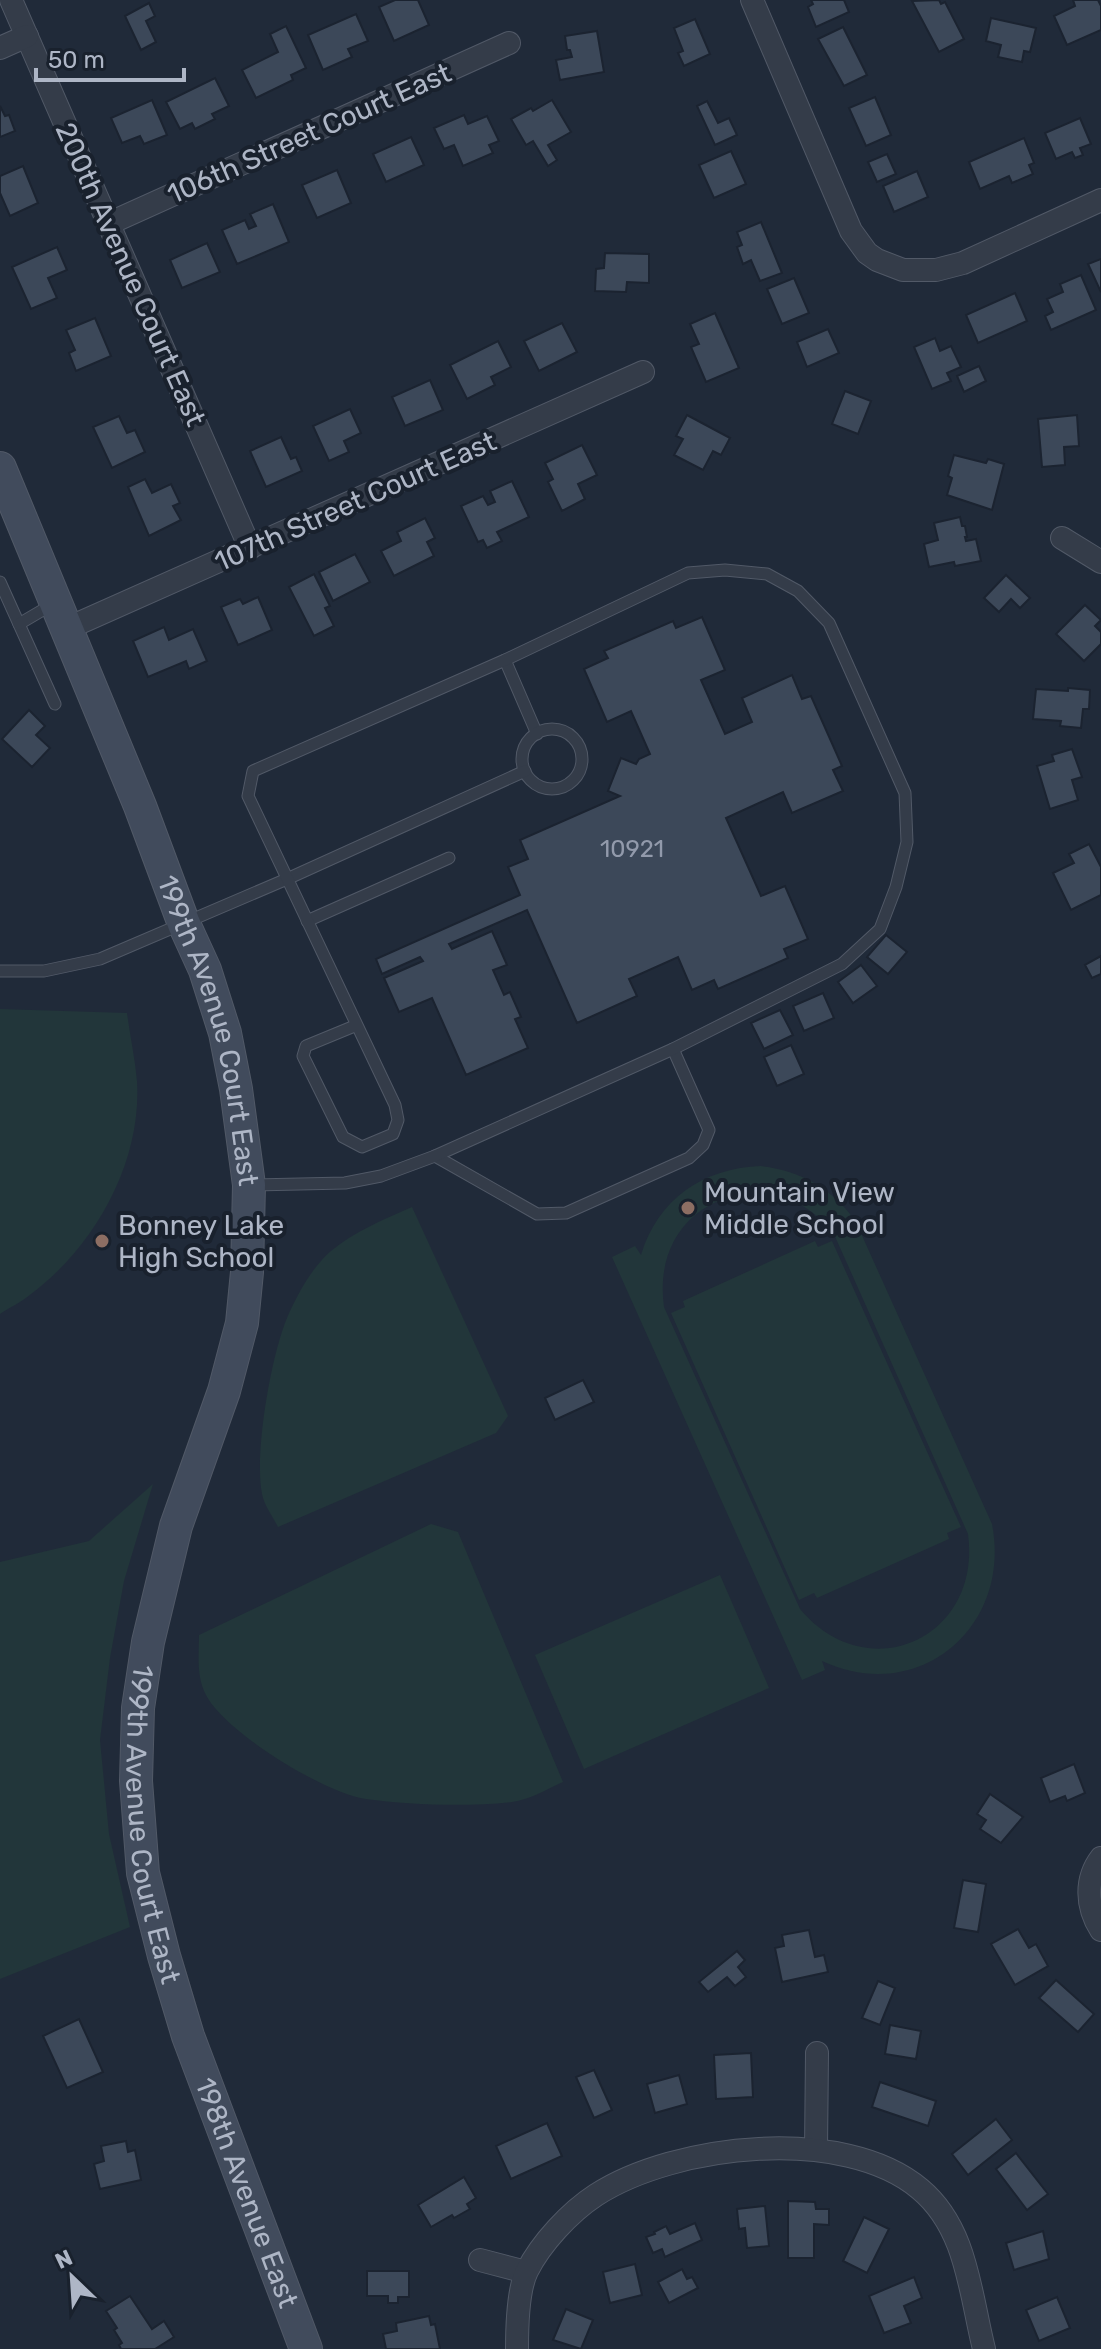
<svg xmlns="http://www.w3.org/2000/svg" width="1101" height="2349" font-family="Rubik,sans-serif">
  <rect width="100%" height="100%" fill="#202a39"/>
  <g fill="#22363a" fill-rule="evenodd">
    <path d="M0 1009 127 1013C130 1036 135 1058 137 1081 142 1162 95 1246 31 1294 22 1302 10 1307 0 1314Z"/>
    <path d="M761 1166C801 1171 830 1187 855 1220L992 1524C1012 1627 919 1706 822 1661L825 1670 802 1680 612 1257 635 1246 641 1255C658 1199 703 1168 761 1166ZM760 1192C791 1196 812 1208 833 1232L968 1534C982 1638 868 1690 800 1609L664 1307C655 1242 694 1195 760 1192Z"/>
    <path d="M412 1207 508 1416 496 1433 278 1527C273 1517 264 1505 262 1494 254 1453 271 1356 287 1318 297 1295 312 1267 331 1251 355 1231 383 1220 412 1207Z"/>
    <polygon points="815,1241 818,1247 832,1241 961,1527 947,1533 949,1539 817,1598 814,1593 799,1600 671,1313 685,1307 683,1301"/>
    <polygon points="153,1484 124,1581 110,1658 100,1740 109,1834 130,1927 0,1979 0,1562 89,1541"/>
    <path d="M431 1524 458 1532 563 1782C547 1789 529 1800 512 1802 468 1807 410 1805 366 1799 324 1793 225 1732 206 1695 196 1676 199 1655 199 1635Z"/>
    <polygon points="720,1575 769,1688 584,1769 535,1655"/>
  </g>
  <g fill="#3c4859" stroke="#1b2330" stroke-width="2">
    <polygon points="395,0 418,0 429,25 394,41 379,7"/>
    <polygon points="811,0 844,0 849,12 816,27 808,7 813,4"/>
    <polygon points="939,0 941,4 945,2 964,39 939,52 912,1"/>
    <polygon points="1073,0 1098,0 1101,6 1101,30 1067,45 1054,16 1075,6"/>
    <polygon points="149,3 155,16 146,21 156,42 141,50 125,16"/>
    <polygon points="356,14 368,41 348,49 352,57 323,70 308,35"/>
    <polygon points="991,18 1036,28 1030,52 1024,51 1022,62 998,57 1001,45 986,41"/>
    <polygon points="695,19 710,54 684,66 678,53 683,51 674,28"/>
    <polygon points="286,26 306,68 291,75 293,80 256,98 242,70 278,52 270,34"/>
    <polygon points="843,27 867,75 844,86 818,39"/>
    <polygon points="597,31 604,72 560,80 556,60 572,57 570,50 567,50 565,36"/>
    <polygon points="215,78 229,106 212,114 215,119 195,129 192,123 180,129 166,102"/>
    <polygon points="875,97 891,135 866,146 849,108"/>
    <polygon points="152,100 167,135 144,144 140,136 122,143 111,118"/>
    <polygon points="552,100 571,132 548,145 557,160 548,166 533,141 526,145 511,119 531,108 533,111"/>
    <polygon points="707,101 718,123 729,118 737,135 715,145 697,106"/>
    <polygon points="0,106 5,116 9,115 15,131 0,137"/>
    <polygon points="464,115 468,124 487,116 499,141 489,145 493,153 463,166 454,145 444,149 434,128"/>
    <polygon points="1080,118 1091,144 1080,148 1083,155 1075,158 1072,152 1056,159 1045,133"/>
    <polygon points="411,137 424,165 386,182 373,154"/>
    <polygon points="1024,138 1034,163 1029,165 1033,174 1012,183 1009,176 980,189 969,162"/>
    <polygon points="731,151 746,184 714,198 699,165"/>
    <polygon points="887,154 896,174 877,182 868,162"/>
    <polygon points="23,166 38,203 10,216 0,193 0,176"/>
    <polygon points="337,170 351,203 317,218 302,185"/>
    <polygon points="917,171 928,197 894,212 883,186"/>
    <polygon points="273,204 289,242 237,264 222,230 245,220 249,229 256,226 250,214"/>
    <polygon points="761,222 782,273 760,281 751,260 743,264 737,247 742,245 737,232"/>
    <polygon points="207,243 220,272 182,288 170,260"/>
    <polygon points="57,247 67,270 48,278 57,298 31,309 12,267"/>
    <polygon points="605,253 649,254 649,283 627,282 626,292 595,291 596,269 604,268"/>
    <polygon points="1101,259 1101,292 1088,264"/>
    <polygon points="1081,275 1096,310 1051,330 1045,316 1053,312 1047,299 1063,292 1060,284"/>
    <polygon points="794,278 809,313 782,324 767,289"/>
    <polygon points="1015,293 1027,321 978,343 966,315"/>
    <polygon points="715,313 739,368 706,382 691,347 699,344 690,324"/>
    <polygon points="95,318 111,356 76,371 69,353 75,350 66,330"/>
    <polygon points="562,323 577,352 539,371 524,341"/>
    <polygon points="828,329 839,353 807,367 797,342"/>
    <polygon points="935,338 940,351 951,346 961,367 947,373 951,381 932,389 914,347"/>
    <polygon points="498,341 511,367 491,377 495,385 467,399 450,365"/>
    <polygon points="979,366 986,381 964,392 957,376"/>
    <polygon points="430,380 443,410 405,426 392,397"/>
    <polygon points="845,391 871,401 858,434 832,424"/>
    <polygon points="350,409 361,433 344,441 349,452 329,461 313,426"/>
    <polygon points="687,415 730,438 721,455 713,451 703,470 674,455 683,439 676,436"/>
    <polygon points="1077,415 1079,446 1064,447 1065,465 1042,467 1038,419"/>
    <polygon points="119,416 127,433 135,430 145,452 112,468 93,427"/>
    <polygon points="281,437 291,459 296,457 302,471 266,487 250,451"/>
    <polygon points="582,445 597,475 578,484 585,499 562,511 548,482 553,479 545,463"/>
    <polygon points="954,455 986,463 988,459 1004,464 992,510 947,495 952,478 948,476"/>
    <polygon points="145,479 152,493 171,484 180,503 173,506 181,520 149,536 128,487"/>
    <polygon points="512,481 529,517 497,532 502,541 487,548 483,540 478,542 461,506 483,496 488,505 495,502 490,491"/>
    <polygon points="960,517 962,526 965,526 967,537 965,537 966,541 976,539 981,561 955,566 954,562 929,567 924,544 938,540 934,523"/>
    <polygon points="425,518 435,538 427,542 434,556 394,576 381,551 401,541 397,532"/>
    <polygon points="355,554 370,582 333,601 319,572"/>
    <polygon points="314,574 330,606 325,608 334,626 314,636 289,587"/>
    <polygon points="1006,575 1030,598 1020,608 1011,599 999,612 984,598"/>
    <polygon points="258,597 272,630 238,645 221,607 240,599 243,604"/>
    <polygon points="1085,605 1101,620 1095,626 1101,632 1101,644 1084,661 1056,634"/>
    <polygon points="702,617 725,670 701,680 725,734 752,722 742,698 792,675 802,699 811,696 842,766 833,770 843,791 792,813 783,792 726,818 761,896 785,886 808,939 784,949 788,958 718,989 714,980 692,990 678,957 629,979 637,996 577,1023 527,910 449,944 452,949 492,931 507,965 493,970 504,995 510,992 521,1017 515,1019 528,1048 466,1075 432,998 399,1012 384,978 423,961 420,957 382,974 376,959 520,895 508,867 528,859 520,840 620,796 608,791 621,758 636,764 639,759 650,754 631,711 607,722 584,669 608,658 604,651 673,621 676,628"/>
    <polygon points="164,627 169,640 193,629 207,661 189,669 186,661 148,677 133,641"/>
    <polygon points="1068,688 1090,690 1089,709 1083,709 1081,728 1060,726 1061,721 1033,719 1036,689 1068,691"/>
    <polygon points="29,710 45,726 36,735 50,748 32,767 2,739"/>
    <polygon points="1072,749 1082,777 1072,780 1078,800 1050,809 1037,766 1054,761 1052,755"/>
    <polygon points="1089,844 1101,867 1101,895 1071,910 1053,873 1074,863 1069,854"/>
    <polygon points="886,935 907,952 888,974 867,957"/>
    <polygon points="1101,956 1101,974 1092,978 1085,965"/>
    <polygon points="861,965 877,986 853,1003 838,982"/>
    <polygon points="823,993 834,1018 804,1031 793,1006"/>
    <polygon points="780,1010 793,1035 764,1049 751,1023"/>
    <polygon points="791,1045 804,1074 777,1086 764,1057"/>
    <polygon points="583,1380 594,1402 555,1420 545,1398"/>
    <polygon points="1074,1764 1085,1793 1067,1801 1065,1796 1050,1802 1041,1778"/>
    <polygon points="990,1794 1023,1817 1001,1843 980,1829 986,1820 977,1814"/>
    <polygon points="963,1880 986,1884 978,1932 954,1928"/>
    <polygon points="1018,1929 1029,1948 1036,1944 1048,1966 1015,1985 991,1944"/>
    <polygon points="809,1930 815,1957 824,1955 828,1972 782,1982 775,1948 784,1946 782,1935"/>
    <polygon points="737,1951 745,1960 738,1967 746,1977 735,1986 727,1977 708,1992 699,1982"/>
    <polygon points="1056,1980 1094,2014 1078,2032 1039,1998"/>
    <polygon points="878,1981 895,1988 880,2025 862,2018"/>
    <polygon points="79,2019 103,2072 67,2088 43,2036"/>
    <polygon points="890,2025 921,2031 916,2059 885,2054"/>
    <polygon points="751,2053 753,2097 716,2099 714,2055"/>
    <polygon points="594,2070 612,2110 594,2118 576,2077"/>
    <polygon points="679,2075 687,2104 655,2113 647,2084"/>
    <polygon points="880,2082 936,2101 928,2126 872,2107"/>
    <polygon points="996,2119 1012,2140 968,2175 952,2154"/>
    <polygon points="547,2123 562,2156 511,2179 496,2146"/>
    <polygon points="126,2141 128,2152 135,2150 141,2180 100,2189 94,2164 104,2161 101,2146"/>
    <polygon points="1016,2153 1048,2194 1027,2210 996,2169"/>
    <polygon points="464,2177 476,2198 467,2204 470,2209 454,2218 452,2215 431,2227 418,2205"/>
    <polygon points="788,2201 815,2202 816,2209 829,2209 829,2225 814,2224 814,2258 788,2258"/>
    <polygon points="765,2206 769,2246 747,2248 745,2228 739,2229 737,2209"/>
    <polygon points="864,2217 889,2229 867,2273 843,2261"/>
    <polygon points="695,2223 702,2240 665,2257 662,2249 653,2253 646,2237 655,2234 654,2232 666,2226 670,2234"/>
    <polygon points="1043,2231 1049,2259 1014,2270 1006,2243"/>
    <polygon points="635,2264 642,2295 610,2303 603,2272"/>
    <polygon points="682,2269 687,2279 692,2277 698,2288 669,2303 658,2282"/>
    <polygon points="367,2271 409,2271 409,2297 398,2297 398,2303 388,2303 388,2296 367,2296"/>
    <polygon points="914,2277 922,2298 904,2306 911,2323 884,2333 869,2296"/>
    <polygon points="130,2296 152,2329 164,2321 174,2337 155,2349 121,2349 119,2345 122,2343 114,2330 117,2328 106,2311"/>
    <polygon points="1057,2297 1070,2328 1039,2341 1026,2310"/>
    <polygon points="566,2309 593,2320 581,2349 553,2340"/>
    <polygon points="429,2316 431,2325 435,2324 440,2349 386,2349 383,2334 397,2331 396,2323"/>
  </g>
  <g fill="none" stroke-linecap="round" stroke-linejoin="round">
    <defs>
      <g id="service">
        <polyline points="0,582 55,704"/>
        <polyline points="19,624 53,604"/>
        <polyline points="505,660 537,734"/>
        <circle cx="552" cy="759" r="30"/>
        <polyline points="307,921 449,858"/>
        <polyline points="0,971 44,971 100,959 287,879 525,771"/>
        <polyline points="435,1156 537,1214 566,1213 689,1158 703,1145 709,1130 673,1049"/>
        <polyline points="250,1185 345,1183 381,1176 435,1156 673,1049 842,964 880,929 896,887 907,842 905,793 829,623 798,591 767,574 725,570 688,573 505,660 253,771 248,796 395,1105 398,1120 393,1134 362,1147 343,1137 303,1056 306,1046 357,1025"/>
      </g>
      <g id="minor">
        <polyline points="11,0 250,548"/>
        <polyline points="752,0 851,231 867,253 877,260 903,270 936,270 963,263 1101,200"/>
        <polyline points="0,48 27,36"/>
        <polyline points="110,223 509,43"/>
        <polyline points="1062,538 1101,562"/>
        <polyline points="66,629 643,372"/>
        <path d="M1101 1858C1085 1879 1086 1907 1101 1930"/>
        <polyline points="816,2149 817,2053"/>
        <polyline points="480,2260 526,2272"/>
        <path d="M517 2349C517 2329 518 2289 527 2271 541 2243 570 2212 596 2195 675 2144 844 2125 920 2189 967 2228 970 2293 984 2349"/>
      </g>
      <g id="secondary">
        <path id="s1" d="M0 468 140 806 184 924 205 970 225 1033 236 1089 249 1185 247 1272 242 1323 224 1391 176 1526 148 1642 138 1708 136 1781 143 1873 164 1956 188 2036 306 2349"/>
      </g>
    </defs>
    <use href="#service" stroke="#515967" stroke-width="13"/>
    <use href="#minor" stroke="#515967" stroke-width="24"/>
    <use href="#secondary" stroke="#515967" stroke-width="34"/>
    <use href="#service" stroke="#343c49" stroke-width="11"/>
    <use href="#minor" stroke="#343c49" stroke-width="22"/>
    <use href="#secondary" stroke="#414b5c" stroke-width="32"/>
  </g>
  <g fill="#8d6e63" stroke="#19212d" stroke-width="3">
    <circle cx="688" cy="1208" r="8"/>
    <circle cx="102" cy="1241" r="8"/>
  </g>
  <g text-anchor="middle" stroke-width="8" stroke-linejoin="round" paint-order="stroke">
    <g font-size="24" fill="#929aab">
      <text x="632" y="857">10921</text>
    </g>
    <g font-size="28" fill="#aeb6c6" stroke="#19212d">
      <text transform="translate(309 133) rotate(-24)" y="10">106th Street Court East</text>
      <text transform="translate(131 274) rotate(66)" y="10">200th Avenue Court East</text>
      <text transform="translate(355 501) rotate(-24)" y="10">107th Street Court East</text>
      <text dy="10" stroke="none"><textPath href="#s1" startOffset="602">199th Avenue Court East</textPath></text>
      <text dy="10" stroke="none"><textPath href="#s1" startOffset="1418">199th Avenue Court East</textPath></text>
      <text dy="10" stroke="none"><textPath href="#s1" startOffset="1802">198th Avenue East</textPath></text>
    </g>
    <g font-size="28" fill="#aeb6c6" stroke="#19212d" text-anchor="start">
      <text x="704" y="1202">Mountain View<tspan x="704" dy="32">Middle School</tspan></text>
      <text x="118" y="1235">Bonney Lake<tspan x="118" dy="32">High School</tspan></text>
    </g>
  </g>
  <g transform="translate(72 2277) rotate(335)" stroke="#19212d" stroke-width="6" paint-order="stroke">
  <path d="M0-6L14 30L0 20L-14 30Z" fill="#aeb6c6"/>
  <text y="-12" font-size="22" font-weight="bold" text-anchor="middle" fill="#aeb6c6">N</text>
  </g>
  <path d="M36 68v12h148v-12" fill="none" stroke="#aeb6c6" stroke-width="4"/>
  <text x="48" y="68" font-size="24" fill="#aeb6c6" stroke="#19212d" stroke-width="6" paint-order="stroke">50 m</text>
</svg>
